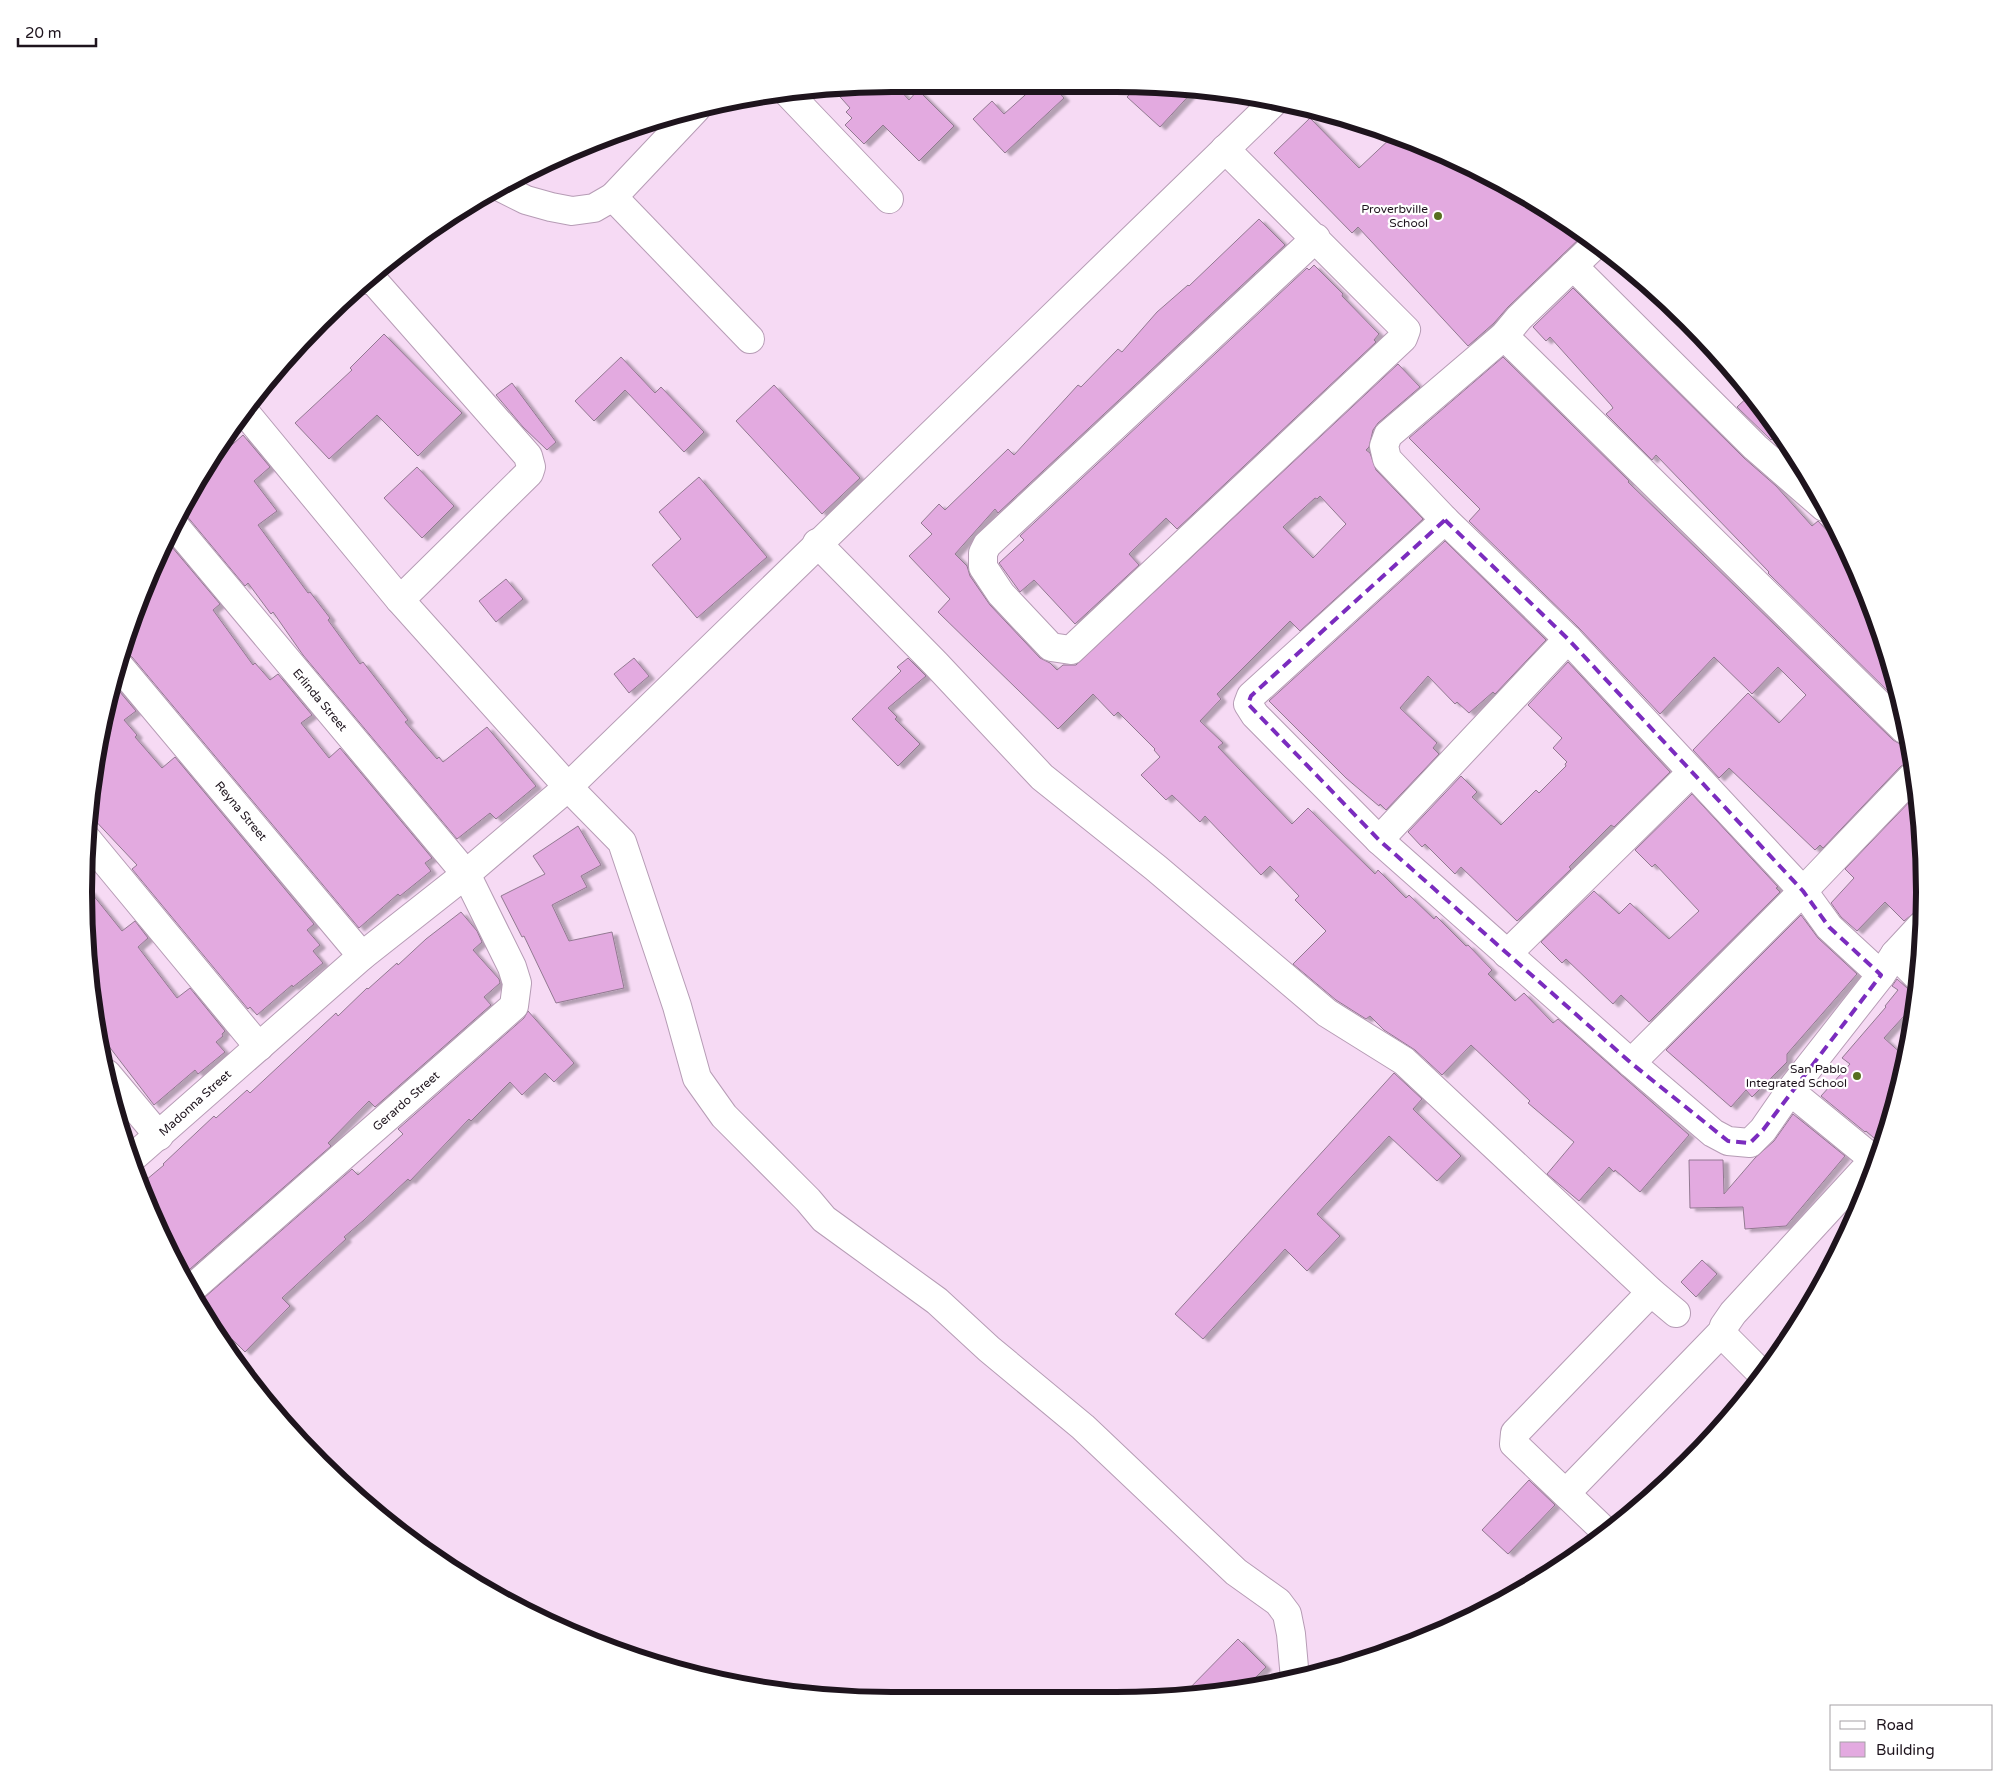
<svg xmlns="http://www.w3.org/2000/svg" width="2008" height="1785" font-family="'Varela Round',sans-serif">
  <defs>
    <filter id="shadow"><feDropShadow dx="5.5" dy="3" stdDeviation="1" flood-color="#0004"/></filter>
  </defs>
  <rect width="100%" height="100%" fill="#f6daf4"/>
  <g fill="#e3aae0" stroke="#927991" fill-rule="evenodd" filter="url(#shadow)">
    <polygon points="1137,86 1168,85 1195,89 1160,127 1127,97"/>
    <polygon points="1034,87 1054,87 1064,98 1005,153 973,119 992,101 1004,114"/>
    <polygon points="899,89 909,100 918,90 954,126 919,161 883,125 864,144 845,125 852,118 846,112 850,108 834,90"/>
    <polygon points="1310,118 1359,168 1393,136 1425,145 1520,192 1582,236 1508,307 1494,323 1468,346 1358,227 1352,233 1274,153"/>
    <path d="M1259 219 1285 245 998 513 995 509 955 554 967 566 970 576 990 605 1040 658 1050 663 1057 670 1063 665H1076L1398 364 1420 387 1378 423 1373 430 1369 447 1366 450 1370 453 1376 470 1423 519 1300 631 1290 621 1217 694 1221 699 1200 721 1223 743 1218 747 1292 824 1308 808 1375 874 1378 870 1406 898 1409 895 1434 919 1436 916 1466 946 1468 945 1492 970 1488 974 1515 1001 1524 993 1553 1023 1558 1019 1689 1135 1640 1192 1615 1170 1614 1172 1609 1167 1579 1201 1547 1174 1574 1142 1528 1103 1530 1101 1471 1045 1442 1075 1415 1050 1384 1030 1370 1016 1366 1019 1336 1000 1293 964 1326 931 1295 900 1299 896 1270 866 1261 875 1205 816 1200 822 1172 795 1166 800 1141 775 1160 757 1154 750 1155 749 1118 712 1114 716 1093 694 1058 729 938 612 950 599 909 556 932 534 921 523 939 504 945 510 1008 449 1014 455 1078 385 1081 387 1118 349 1122 352 1157 312 1188 285 1189 286ZM1320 496 1346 524 1313 558 1283 527 1315 498 1317 499Z"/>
    <polygon points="1314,265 1343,294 1342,296 1379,334 1374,340 1376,342 1177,529 1166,518 1129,554 1139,565 1075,624 1034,580 1020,592 999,563 1024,540 1020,536 1307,268 1309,270"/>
    <polygon points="1573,288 1744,458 1776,486 1812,526 1818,521 1847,552 1897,683 1900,703 1768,573 1769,572 1656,455 1652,460 1606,414 1613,408 1611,405 1550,337 1546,341 1533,327"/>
    <polygon points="384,334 462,413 418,456 377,415 329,459 295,423 352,370 350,368"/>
    <polygon points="621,357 655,393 661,387 704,432 684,452 625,390 594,421 575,401"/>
    <polygon points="1503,357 1629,481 1628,482 1893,740 1900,744 1907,744 1910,762 1901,766 1823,848 1820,845 1815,850 1729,768 1719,778 1693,750 1748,693 1779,723 1806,695 1778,667 1752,694 1714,657 1660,714 1579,628 1469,521 1480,509 1409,438"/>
    <polygon points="512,383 556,442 547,450 523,427 496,395"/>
    <polygon points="774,385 860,478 822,514 736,421"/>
    <polygon points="1751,394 1757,400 1778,433 1771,440 1737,407"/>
    <polygon points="243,435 270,467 254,481 277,511 258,525 308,593 310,592 330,618 328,620 360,664 363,662 408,720 405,722 437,759 439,757 443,762 487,727 536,786 496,819 490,813 457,839 303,655 273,612 271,614 248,583 245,586 186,515 181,511 192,488 204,470"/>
    <polygon points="417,467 454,506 422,538 384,498"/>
    <polygon points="699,477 767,557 697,618 652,565 681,539 659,512"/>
    <polygon points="166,540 220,604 213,610 253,665 255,663 270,680 278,674 312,715 301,723 329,758 340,748 432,858 425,863 431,871 400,896 398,894 359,928 132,657 124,652 145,583"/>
    <polygon points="1445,541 1546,640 1495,694 1493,692 1469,713 1457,702 1455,704 1428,676 1400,708 1437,743 1433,748 1439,754 1386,810 1380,804 1379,806 1346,778 1269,701"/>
    <polygon points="506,579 523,599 496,622 479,601"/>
    <polygon points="634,658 649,676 629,693 614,674"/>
    <polygon points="908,658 926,676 888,708 897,717 895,719 920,744 898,766 852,719 901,671 897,667"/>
    <polygon points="1568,662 1670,772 1614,827 1611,825 1569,867 1571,869 1517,921 1461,867 1455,874 1425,844 1422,847 1408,832 1461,776 1477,792 1472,797 1501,825 1536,790 1539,793 1566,766 1565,764 1567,762 1553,748 1562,738 1528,705"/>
    <polygon points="114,685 136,711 124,720 137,735 135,737 162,768 175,757 314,924 307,930 320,945 313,951 323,963 293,987 292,985 257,1015 250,1007 248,1009 132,869 137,865 89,814 99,735"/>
    <polygon points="1692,794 1778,887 1776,888 1780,892 1649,1022 1621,995 1613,1004 1566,959 1562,963 1541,942 1594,891 1619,914 1630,903 1669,939 1699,911 1655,864 1652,867 1635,850"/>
    <polygon points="1915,796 1922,839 1920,912 1915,912 1904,921 1885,902 1857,931 1841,917 1831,903 1854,878 1845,869"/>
    <polygon points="578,826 601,865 581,876 587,887 552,905 569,941 612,932 624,988 556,1003 524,936 522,937 501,896 545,874 533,856"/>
    <polygon points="85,885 122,931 135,921 148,938 138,947 177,998 190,988 225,1031 222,1034 223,1036 216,1042 225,1052 198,1074 195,1070 154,1105 101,1036 85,945"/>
    <polygon points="461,912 477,931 482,942 473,950 499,979 500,983 484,997 491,1005 375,1107 369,1101 328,1143 331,1146 182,1276 145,1202 140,1185 164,1165 163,1164 214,1116 216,1118 247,1090 250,1093 336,1013 338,1016 367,988 368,989 397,963 398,965 426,939"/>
    <polygon points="1801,915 1818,938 1857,974 1787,1054 1787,1062 1752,1097 1746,1090 1731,1107 1666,1050"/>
    <polygon points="1897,979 1907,988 1918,992 1917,998 1915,1007 1914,1005 1884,1038 1904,1056 1883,1146 1866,1131 1865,1132 1821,1096 1850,1064 1842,1058 1886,1007 1885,1006 1898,990 1892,986"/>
    <polygon points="528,1011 574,1063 554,1082 545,1073 522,1095 510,1082 471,1121 469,1119 410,1181 408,1179 364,1220 344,1237 346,1239 282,1298 290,1306 245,1352 232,1339 228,1343 197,1304 352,1169 358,1175 403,1134 398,1129 524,1018"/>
    <polygon points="1394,1073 1422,1099 1413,1109 1461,1156 1437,1181 1389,1136 1317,1214 1340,1236 1307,1271 1285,1249 1203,1339 1175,1314"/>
    <polygon points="1793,1114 1845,1156 1786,1226 1745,1229 1743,1207 1690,1208 1689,1160 1723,1160 1724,1194 1755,1158 1774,1141"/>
    <polygon points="1702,1260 1717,1274 1696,1297 1681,1282"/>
    <polygon points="1529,1480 1555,1505 1508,1554 1482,1530"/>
    <polygon points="1238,1639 1266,1667 1246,1687 1180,1698"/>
  </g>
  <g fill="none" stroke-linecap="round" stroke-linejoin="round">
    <defs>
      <g id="street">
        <polyline points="786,91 889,199"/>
        <polyline points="1225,149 1406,330 1403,338 1071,650 1051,647 1001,594 983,567 983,553 987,545 1316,238"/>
        <polyline points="500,187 526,200 551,207 572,211 594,208 613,197 696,109"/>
        <polyline points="613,197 750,339"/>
        <polyline points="1594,246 1519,318 1504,336 1388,435 1384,446 1387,459 1445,520 1568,639 1803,891 1829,927 1881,975"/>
        <polyline points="1573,266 1755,447 1824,507"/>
        <polyline points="366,280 373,280 528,456 531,467 529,473 400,600"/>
        <polyline points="1504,336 1904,729"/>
        <polyline points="244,411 400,600 568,787 622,842 677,1006 697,1078 724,1116 808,1200 824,1219 937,1301 989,1349 1083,1427 1236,1572 1278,1602 1287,1614 1291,1634 1295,1679"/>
        <polyline points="1445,520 1251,696 1248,704 1255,715 1379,840 1631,1063 1713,1133 1728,1141 1750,1143 1763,1130 1790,1091 1881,975 1895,954 1920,927"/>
        <polyline points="174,525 466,874 512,967 517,983 514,1006 189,1291"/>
        <polyline points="817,543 936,664 1042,777 1156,868 1327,1013 1404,1061 1651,1292 1676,1313"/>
        <polyline points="120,667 362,956"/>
        <polyline points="86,838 259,1047"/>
        <polyline points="1379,840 1568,639"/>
        <polyline points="1507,954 1692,772"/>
        <polyline points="1895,954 1918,977"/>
        <polyline points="1631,1063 1803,891 1912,777"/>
        <polyline points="107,1074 159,1136"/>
        <polyline points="131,1159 362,956 466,874 568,787 1276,100"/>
        <polyline points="1722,1332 1728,1340 1761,1373"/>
        <polyline points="1566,1493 1722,1332 1724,1326 1733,1313 1869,1165 1867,1154 1790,1091"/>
        <polyline points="1608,1534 1514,1444 1515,1433 1651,1292"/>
      </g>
    </defs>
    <use href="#street" stroke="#b69cb5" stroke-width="30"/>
    <use href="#street" stroke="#fff" stroke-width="28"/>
  </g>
  <path fill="none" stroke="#7b2cbf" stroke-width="4" stroke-dasharray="10 6" stroke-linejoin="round" d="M1445 520 1568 639 1803 891 1829 927 1881 975 1763 1130 1750 1143 1728 1141 1631 1063 1379 840 1248 704 1251 696Z"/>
  <g fill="#586f1f" stroke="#fff" stroke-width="2">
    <circle cx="1438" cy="216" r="5"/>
    <circle cx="1857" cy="1076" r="5"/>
  </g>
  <g text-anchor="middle" stroke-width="4.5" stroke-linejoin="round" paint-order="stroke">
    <g font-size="12" fill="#1e141d" stroke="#fff" text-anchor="end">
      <text x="1428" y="213">Proverbville<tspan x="1428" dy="14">School</tspan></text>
      <text x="1847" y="1073">San Pablo<tspan x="1847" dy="14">Integrated School</tspan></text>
    </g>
    <g font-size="12" fill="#1e141d" stroke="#fff">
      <text transform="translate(320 700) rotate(50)" y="4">Erlinda Street</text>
      <text transform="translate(241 811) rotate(50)" y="4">Reyna Street</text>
      <text transform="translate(406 1101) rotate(-41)" y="4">Gerardo Street</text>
      <text transform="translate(195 1103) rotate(-42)" y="4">Madonna Street</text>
    </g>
  </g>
  <path d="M0 0H2008V1785H0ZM892 92H1116A800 800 0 0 1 1916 892V892A800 800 0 0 1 1116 1692H892A800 800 0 0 1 92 892V892A800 800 0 0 1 892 92Z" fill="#fff" fill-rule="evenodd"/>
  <path fill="none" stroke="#1e141d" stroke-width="6" d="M892 92H1116A800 800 0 0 1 1916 892V892A800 800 0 0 1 1116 1692H892A800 800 0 0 1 92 892V892A800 800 0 0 1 892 92Z"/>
  <rect x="1830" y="1705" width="162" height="65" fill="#ffffff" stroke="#a5a1a5"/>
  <rect x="1840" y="1721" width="25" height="8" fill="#ffffff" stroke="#a5a1a5"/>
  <text x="1876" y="1730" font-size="15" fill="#1e141d">Road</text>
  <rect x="1840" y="1742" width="25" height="15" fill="#e3aae0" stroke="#a5a1a5"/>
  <text x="1876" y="1755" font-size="15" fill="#1e141d">Building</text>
  <path d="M18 38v8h78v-8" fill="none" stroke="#1e141d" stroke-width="2.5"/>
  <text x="25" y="38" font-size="15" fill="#1e141d" stroke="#ffffff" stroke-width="4" paint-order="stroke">20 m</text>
</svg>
